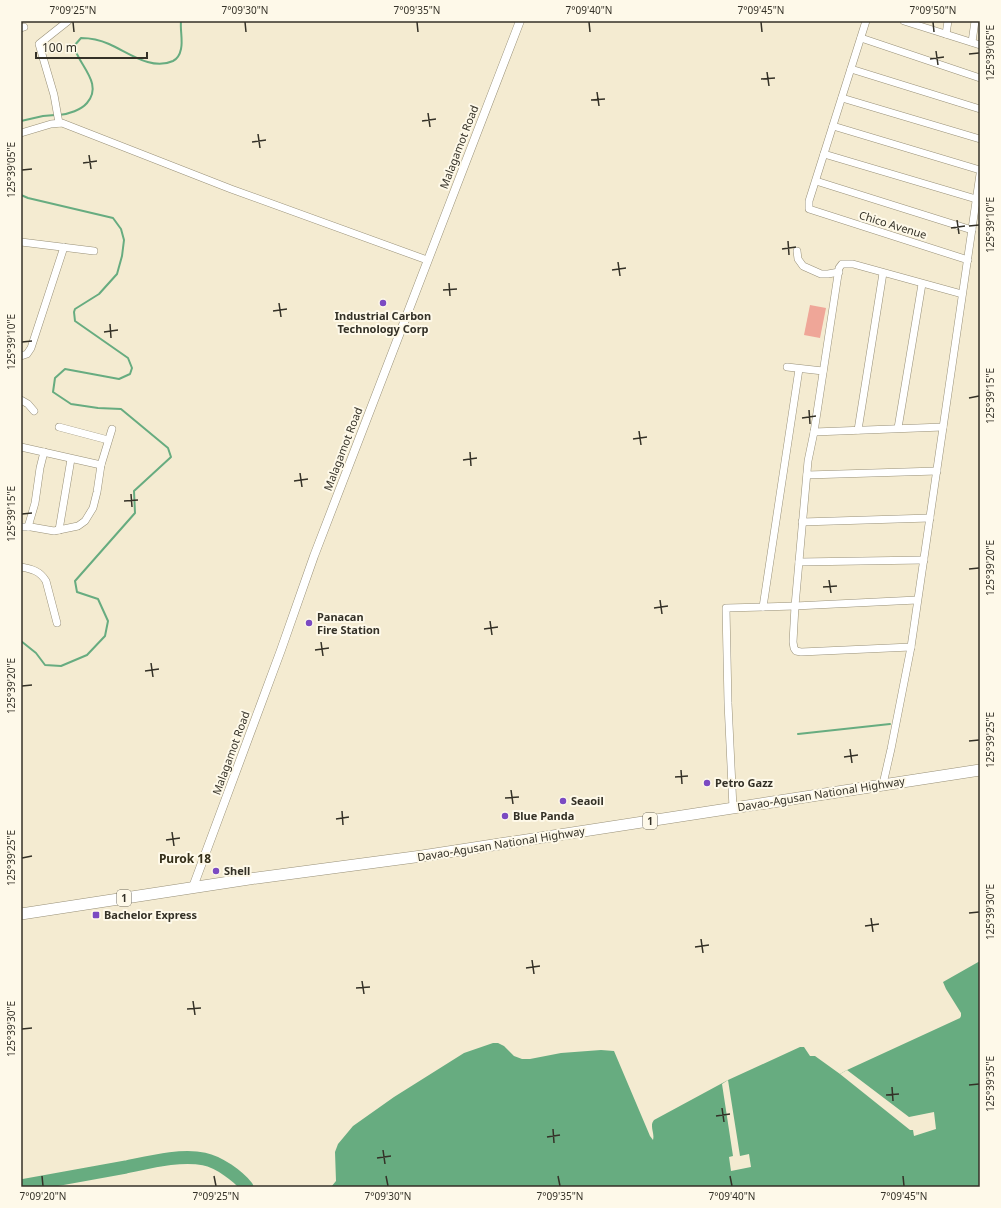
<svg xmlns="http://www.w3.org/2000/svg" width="1001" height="1208" font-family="'Noto Sans',sans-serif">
  <rect width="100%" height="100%" fill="#f4ebd1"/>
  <polygon fill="#efa698" points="810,305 826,308 820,338 804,335"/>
  <path fill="#67ac80" d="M980 961V1187H331L336 1181 335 1152 338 1144 353 1126 394 1097 464 1053 493 1043H498L504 1046 514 1056 522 1059H530L561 1053 601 1050 614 1051 650 1136 653 1140C655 1133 649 1126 654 1120L728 1080 800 1047H804L810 1056H815L840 1074 847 1070 960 1018 961 1016V1013L946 989 943 982Z"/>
  <g fill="#f4ebd1">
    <polygon points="847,1070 909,1117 934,1112 936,1129 914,1136 913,1130 910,1130 840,1074"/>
    <polygon points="728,1080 740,1156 749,1154 751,1167 731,1171 729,1157 733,1156 722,1084"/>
  </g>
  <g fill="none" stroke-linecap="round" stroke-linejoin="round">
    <g stroke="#67ac80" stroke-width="2">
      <path d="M59 115C69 114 81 110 87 103 104 83 78 65 74 46L81 38C91 38 100 40 109 44 128 52 151 71 173 61 177 59 180 54 181 49 183 40 180 30 181 21"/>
      <polyline points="21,121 43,116 55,115"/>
      <polyline points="21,195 28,198 113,218 121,229 124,240 122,256 117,274 99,294 75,309 74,312 75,321 128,358 132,368 130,374 119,379 65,369 55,378 53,392 71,404 98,408 121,409 168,448 171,457 134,491 135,513 75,581 77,592 98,599 108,621 105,636 87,655 61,666 45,665 36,653 21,641"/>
      <polyline points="798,734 890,724"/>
    </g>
    <path stroke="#67ac80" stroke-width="13" d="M21 1186C56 1180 91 1173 126 1167 150 1162 181 1154 204 1159 219 1162 238 1176 247 1187"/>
    <defs>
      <g id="minor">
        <polyline points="866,21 809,201 809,209 968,260"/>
        <polyline points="904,21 980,45"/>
        <polyline points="21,28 24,27"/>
        <polyline points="946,34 948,21"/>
        <polyline points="861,38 980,78"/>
        <polyline points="972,42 975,21"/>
        <polyline points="851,69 980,109"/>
        <polyline points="842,98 980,139"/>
        <polyline points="59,123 54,95 39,44 68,21"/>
        <polyline points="833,126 980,170"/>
        <polyline points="21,133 51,124 62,123 231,189 427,260"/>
        <polyline points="824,154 976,199"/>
        <polyline points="816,181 972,230"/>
        <polyline points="21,242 94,251"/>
        <polyline points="797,251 798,259 803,266 821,274 828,274 839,272"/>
        <polyline points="21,356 27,354 31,348 64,247"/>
        <polyline points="787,367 823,371"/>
        <polyline points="21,400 28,404 34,411"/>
        <polyline points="59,427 108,440"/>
        <polyline points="898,428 922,284"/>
        <polyline points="858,430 883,273"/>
        <polyline points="814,432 943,427"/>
        <polyline points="21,447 101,465"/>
        <polyline points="807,475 937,471"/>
        <polyline points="802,522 930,518"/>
        <polyline points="21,527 31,527 54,531 78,526 85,521 93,508 97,492 101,465 112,429"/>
        <polyline points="28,527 35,503 40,468 44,452"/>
        <polyline points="59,530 71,459"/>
        <polyline points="799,562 924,560"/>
        <path d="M21 567C32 569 40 571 46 581L57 623"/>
        <polyline points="763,607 799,369"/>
        <polyline points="911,647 801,652 796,651 794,648 793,642 795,606 808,461 814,432 839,268 842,264 853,264 962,294"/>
        <polyline points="883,784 891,749 911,647 980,174"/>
        <polyline points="733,808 728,703 726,608 795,606 917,600"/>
      </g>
      <polyline id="tertiary" points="193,887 281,650 314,556 520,21"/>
      <polyline id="trunk" points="21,914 249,879 422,856 980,770"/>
    </defs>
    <use href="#minor" stroke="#989078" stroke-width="8"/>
    <use href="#tertiary" stroke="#989078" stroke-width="9"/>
    <use href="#trunk" stroke="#989078" stroke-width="12"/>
    <use href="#minor" stroke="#fff" stroke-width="7"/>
    <use href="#tertiary" stroke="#fff" stroke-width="8"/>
    <use href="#trunk" stroke="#fff" stroke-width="11"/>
  </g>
  <path fill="none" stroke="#343127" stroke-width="1.5" d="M73 22 74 32M245 22 246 32M417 22 418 32M589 22 590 32M761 22 762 32M933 22 934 32M936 51 938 65M969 54 979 53M930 59 944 57M767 72 769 86M761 79 775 78M597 92 599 106M591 100 605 99M428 113 430 127M422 121 436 119M258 134 260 148M252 142 266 140M89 155 91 169M83 163 97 161M22 170 32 169M957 220 959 234M969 226 979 225M951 228 965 226M788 241 789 255M782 249 796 247M618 262 620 276M612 270 626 268M449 283 450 296M443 290 457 289M279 303 281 317M273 311 287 309M110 324 111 338M104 332 118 330M22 342 32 341M969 398 979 396M809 410 810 424M802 418 816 416M639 431 641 445M633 439 647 437M470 452 471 466M463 460 477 458M300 473 302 487M294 481 308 479M131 494 132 507M124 501 138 500M22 514 32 513M969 569 979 568M829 580 831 593M823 587 837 586M660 600 662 614M654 608 668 606M490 621 492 635M484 629 498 627M321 642 323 656M315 650 329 648M151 663 153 677M145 671 159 669M22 686 32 685M969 741 979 740M850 749 852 763M844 757 858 755M681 770 682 784M675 777 688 776M511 790 513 804M505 798 519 797M342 811 343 825M336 819 349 817M172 832 174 846M166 840 180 838M22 858 32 856M969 913 979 912M871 918 873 932M865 926 879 924M701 939 703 953M695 947 709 945M532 960 534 974M526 968 540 966M362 981 364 994M356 988 370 987M193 1001 195 1015M187 1009 201 1008M22 1029 32 1028M969 1085 979 1084M892 1087 893 1101M886 1095 899 1094M722 1108 724 1122M716 1116 730 1114M553 1129 554 1143M547 1137 560 1135M383 1150 385 1164M377 1158 391 1156M42 1176 43 1186M214 1176 216 1186M386 1176 388 1186M558 1176 560 1186M730 1176 732 1186M903 1176 904 1186"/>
  <g fill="#7b4ac2" stroke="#fef9e9" stroke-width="1.5">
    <circle cx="383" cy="303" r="4"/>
    <circle cx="309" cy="623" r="4"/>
    <circle cx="707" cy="783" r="4"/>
    <circle cx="563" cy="801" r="4"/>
    <circle cx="505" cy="816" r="4"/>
    <circle cx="216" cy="871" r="4"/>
    <rect x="92" y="911" width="8" height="8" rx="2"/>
  </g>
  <g text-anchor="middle" stroke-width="4" stroke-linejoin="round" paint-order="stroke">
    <g fill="#fef9e9" stroke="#716d61" stroke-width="1">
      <rect x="643" y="813" width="14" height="16" rx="3"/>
      <rect x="117" y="890" width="14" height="16" rx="3"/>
    </g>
    <g font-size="10" font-weight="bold" fill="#343127">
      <text x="650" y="825">1</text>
      <text x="124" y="902">1</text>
    </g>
    <g font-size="11" fill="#343127" stroke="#fef9e9">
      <text transform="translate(459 147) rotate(-69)" y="4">Malagamot Road</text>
      <text transform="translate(893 225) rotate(17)" y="4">Chico Avenue</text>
      <text transform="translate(343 449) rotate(-69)" y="4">Malagamot Road</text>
      <text transform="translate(231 753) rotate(-70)" y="4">Malagamot Road</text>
      <text transform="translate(821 794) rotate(-9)" y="4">Davao-Agusan National Highway</text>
      <text transform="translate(501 844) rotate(-9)" y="4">Davao-Agusan National Highway</text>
    </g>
    <g font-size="11" font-weight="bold" fill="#343127" stroke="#fef9e9" text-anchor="start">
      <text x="383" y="320" text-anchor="middle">Industrial Carbon<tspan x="383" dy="13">Technology Corp</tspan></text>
      <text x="317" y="621">Panacan<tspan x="317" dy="13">Fire Station</tspan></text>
      <text x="715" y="787">Petro Gazz</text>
      <text x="571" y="805">Seaoil</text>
      <text x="513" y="820">Blue Panda</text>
      <text x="224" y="875">Shell</text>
      <text x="104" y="919">Bachelor Express</text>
    </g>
    <g font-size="12" font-weight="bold" fill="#352f19" stroke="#fef9e9">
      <text x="185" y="863">Purok 18</text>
    </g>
  </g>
  <rect width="1001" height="1208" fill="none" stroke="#fef9e9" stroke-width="44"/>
  <path d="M36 52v6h111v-6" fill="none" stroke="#343127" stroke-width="2"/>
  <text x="42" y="52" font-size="12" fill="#343127" stroke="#fef9e9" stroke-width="3" paint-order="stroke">100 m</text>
  <rect x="22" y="22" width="957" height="1164" fill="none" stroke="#343127" stroke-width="1.5"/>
  <g font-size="10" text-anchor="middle" fill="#343127">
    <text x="73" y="14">7°09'25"N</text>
    <text x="245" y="14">7°09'30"N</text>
    <text x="417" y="14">7°09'35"N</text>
    <text x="589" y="14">7°09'40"N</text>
    <text x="761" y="14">7°09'45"N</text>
    <text x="933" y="14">7°09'50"N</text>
    <text transform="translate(990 53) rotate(-90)" y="4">125°39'05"E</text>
    <text transform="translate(11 170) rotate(-90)" y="4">125°39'05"E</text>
    <text transform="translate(990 225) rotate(-90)" y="4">125°39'10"E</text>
    <text transform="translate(11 342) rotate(-90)" y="4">125°39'10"E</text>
    <text transform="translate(990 396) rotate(-90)" y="4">125°39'15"E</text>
    <text transform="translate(11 514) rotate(-90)" y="4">125°39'15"E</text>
    <text transform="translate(990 568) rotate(-90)" y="4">125°39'20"E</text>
    <text transform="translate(11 686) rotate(-90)" y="4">125°39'20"E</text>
    <text transform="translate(990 740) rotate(-90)" y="4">125°39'25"E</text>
    <text transform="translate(11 858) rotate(-90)" y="4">125°39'25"E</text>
    <text transform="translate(990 912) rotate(-90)" y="4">125°39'30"E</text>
    <text transform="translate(11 1029) rotate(-90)" y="4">125°39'30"E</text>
    <text transform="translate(990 1084) rotate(-90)" y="4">125°39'35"E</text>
    <text x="43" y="1200">7°09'20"N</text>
    <text x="216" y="1200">7°09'25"N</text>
    <text x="388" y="1200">7°09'30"N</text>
    <text x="560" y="1200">7°09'35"N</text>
    <text x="732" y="1200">7°09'40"N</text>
    <text x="904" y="1200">7°09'45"N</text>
  </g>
</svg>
